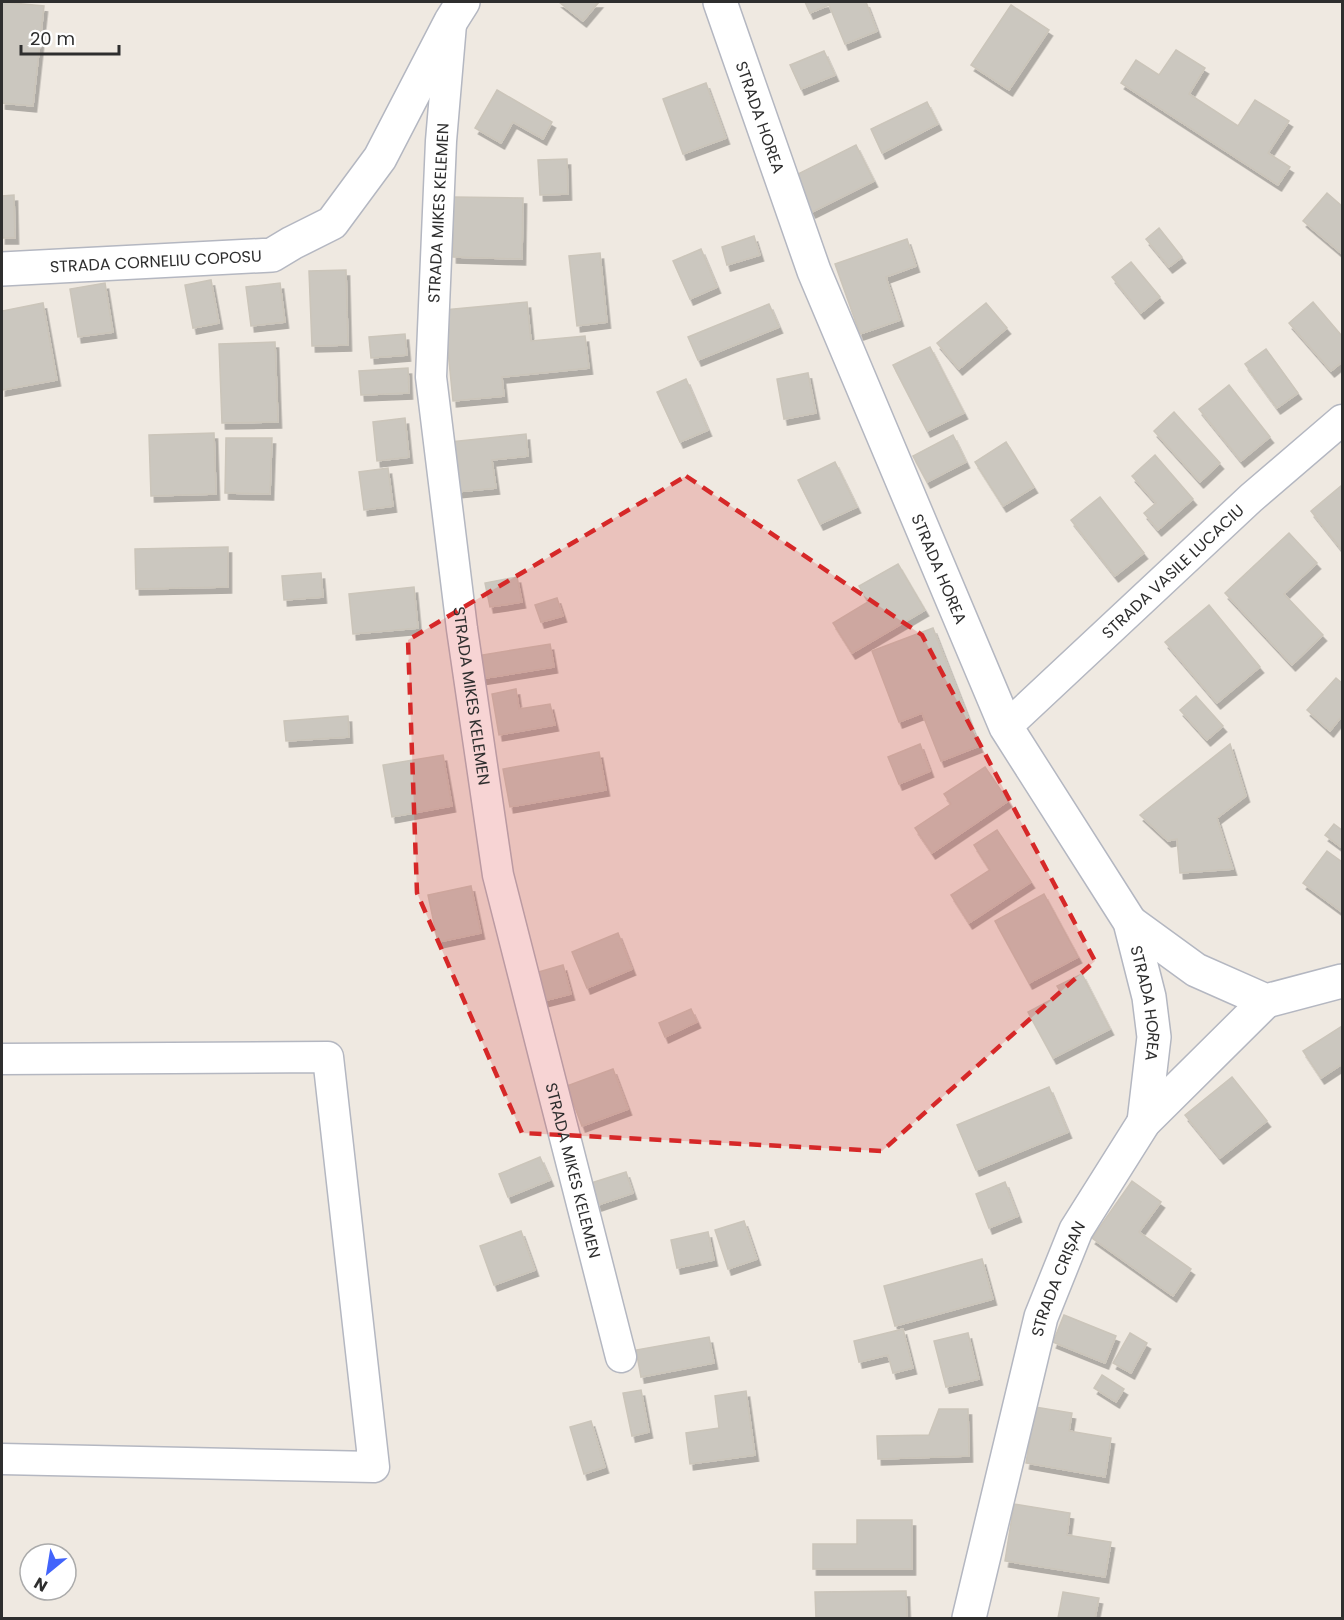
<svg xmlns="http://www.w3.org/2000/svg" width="1344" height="1620" font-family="Poppins,sans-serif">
  <defs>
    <filter id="shadow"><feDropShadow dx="3.5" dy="6" stdDeviation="0" flood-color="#0004"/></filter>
  </defs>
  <rect width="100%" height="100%" fill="#efe9e1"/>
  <g fill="#cbc7bf" stroke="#cbc5ba" stroke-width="1.5" filter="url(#shadow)">
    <polygon points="2,2 44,6 33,106 2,103"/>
    <polygon points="559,2 599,2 583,21"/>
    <polygon points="805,2 866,2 877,31 845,44 829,5 810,13"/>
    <polygon points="1011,5 1049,30 1009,90 971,65"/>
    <polygon points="1176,50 1205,68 1189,94 1238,126 1255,100 1289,121 1268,153 1290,167 1278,185 1121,83 1136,60 1159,75"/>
    <polygon points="824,51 835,75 801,89 790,65"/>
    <polygon points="706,83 726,138 683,154 663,99"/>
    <polygon points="497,90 552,122 543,139 513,122 501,143 475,128"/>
    <polygon points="927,102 938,124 882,153 871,129"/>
    <polygon points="856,145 874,181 812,212 794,176"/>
    <polygon points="567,159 568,194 540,195 538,160"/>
    <polygon points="1327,193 1342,206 1342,254 1303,221"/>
    <polygon points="14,195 15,238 2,238 2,196"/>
    <polygon points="453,197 523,198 522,259 453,257"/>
    <polygon points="1159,228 1182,257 1169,267 1146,239"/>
    <polygon points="754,236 760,255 727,265 722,247"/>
    <polygon points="907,239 916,266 886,277 900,320 860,334 835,264"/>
    <polygon points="701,249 717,287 690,299 673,261"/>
    <polygon points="600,253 607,322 577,326 569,256"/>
    <polygon points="1131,262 1160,297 1141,313 1112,277"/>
    <polygon points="346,270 348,345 312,346 309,271"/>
    <polygon points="211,280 219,323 193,328 185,285"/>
    <polygon points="105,283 113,332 78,337 70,289"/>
    <polygon points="280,283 285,322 251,326 246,287"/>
    <polygon points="527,302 531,341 585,336 589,368 502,377 504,396 453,401 444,310"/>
    <polygon points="1313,302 1342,336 1342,362 1331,371 1289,323"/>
    <polygon points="43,303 57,380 2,390 2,311"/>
    <polygon points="986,303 1007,328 959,369 937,343"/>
    <polygon points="769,304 779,327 698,360 688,337"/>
    <polygon points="405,334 407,355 371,358 369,337"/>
    <polygon points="275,342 278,422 222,423 219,344"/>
    <polygon points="930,347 964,413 927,431 893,365"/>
    <polygon points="1266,349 1298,393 1277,408 1245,364"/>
    <polygon points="408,368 409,393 361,395 359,371"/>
    <polygon points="808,373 816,413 784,419 777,379"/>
    <polygon points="686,379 708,430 680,442 657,392"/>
    <polygon points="1229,385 1270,437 1241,461 1199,409"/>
    <polygon points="1174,412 1220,463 1200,482 1154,431"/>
    <polygon points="405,418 409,457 377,461 373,422"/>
    <polygon points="214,433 216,494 151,496 149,435"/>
    <polygon points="526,434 528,456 492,460 496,488 456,492 450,442"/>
    <polygon points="953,435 966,462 927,482 913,456"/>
    <polygon points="226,438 272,438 270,494 225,493"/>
    <polygon points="1006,442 1034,487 1003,506 975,462"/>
    <polygon points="1155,455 1193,499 1158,530 1144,513 1156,503 1132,476"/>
    <polygon points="835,462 857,507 820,524 798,480"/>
    <polygon points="388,468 393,506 364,510 359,472"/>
    <polygon points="1342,485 1342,550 1311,511"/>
    <polygon points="1100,497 1144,553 1115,576 1071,520"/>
    <polygon points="1289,533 1317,563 1284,594 1323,635 1292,665 1225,593"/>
    <polygon points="228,547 228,587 136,589 135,549"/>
    <polygon points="898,564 925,610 852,653 833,623 868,602 859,586"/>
    <polygon points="321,573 323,597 284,600 282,576"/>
    <polygon points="517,577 522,602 490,607 485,583"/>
    <polygon points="414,587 418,628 353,634 349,594"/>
    <polygon points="557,598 563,616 541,622 535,605"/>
    <polygon points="1209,605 1260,667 1217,703 1165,642"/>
    <polygon points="933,628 979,746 941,761 922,713 899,722 872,651"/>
    <polygon points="550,644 554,667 480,679 476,656"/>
    <polygon points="1336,678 1342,683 1342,716 1330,731 1307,710"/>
    <polygon points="516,689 519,709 550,704 555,725 499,735 492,694"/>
    <polygon points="1196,696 1223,726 1207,740 1180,710"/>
    <polygon points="348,716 349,737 286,741 284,721"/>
    <polygon points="920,744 930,771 899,784 888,757"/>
    <polygon points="1230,744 1246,796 1217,818 1233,869 1180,873 1177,839 1168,841 1140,815"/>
    <polygon points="599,752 606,790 510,807 503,769"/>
    <polygon points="443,755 452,806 392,817 383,765"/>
    <polygon points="985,767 1008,801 932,853 915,828 951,804 944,794"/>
    <polygon points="1334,824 1342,830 1342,845 1341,847 1325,835"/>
    <polygon points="997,830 1031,882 969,923 951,895 990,870 974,845"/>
    <polygon points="1327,851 1342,862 1342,912 1303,883"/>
    <polygon points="471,886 481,933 438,942 428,895"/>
    <polygon points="1044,894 1078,957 1029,983 995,921"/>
    <polygon points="618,933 632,969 587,988 572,952"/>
    <polygon points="563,965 571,994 543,1001 535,973"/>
    <polygon points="1082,974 1110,1029 1053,1058 1028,1012 1062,994 1057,986"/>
    <polygon points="691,1009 697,1022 665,1037 659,1023"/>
    <polygon points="1342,1026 1342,1064 1321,1078 1303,1051"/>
    <polygon points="613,1069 628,1109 582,1126 567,1086"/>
    <polygon points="1232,1077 1267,1121 1220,1158 1185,1115"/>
    <polygon points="1049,1087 1068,1132 976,1170 957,1125"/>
    <polygon points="540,1157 550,1180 508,1197 499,1174"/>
    <polygon points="626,1172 633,1193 598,1205 591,1183"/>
    <polygon points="1132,1181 1161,1202 1139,1232 1191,1269 1173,1296 1092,1238"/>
    <polygon points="1005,1182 1018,1216 989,1228 976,1194"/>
    <polygon points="744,1221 757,1259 728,1269 715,1230"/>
    <polygon points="521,1231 535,1270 494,1285 480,1246"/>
    <polygon points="708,1232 714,1260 677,1268 671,1240"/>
    <polygon points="982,1259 993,1299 895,1326 884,1286"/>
    <polygon points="1064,1315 1116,1336 1105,1363 1053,1342"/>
    <polygon points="903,1329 913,1368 893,1373 888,1355 859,1362 854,1341"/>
    <polygon points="968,1333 979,1379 946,1387 934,1341"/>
    <polygon points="1130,1333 1147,1343 1131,1373 1113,1363"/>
    <polygon points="709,1337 714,1363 641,1377 636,1350"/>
    <polygon points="1102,1375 1124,1389 1116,1402 1094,1388"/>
    <polygon points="641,1390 649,1432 632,1436 623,1393"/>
    <polygon points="746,1391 755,1455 690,1464 686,1433 719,1428 715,1396"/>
    <polygon points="1035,1407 1072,1413 1069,1431 1111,1438 1105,1477 1026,1463"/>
    <polygon points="939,1409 968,1409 969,1456 878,1459 877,1436 929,1435"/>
    <polygon points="591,1421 605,1467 584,1474 570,1427"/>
    <polygon points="1014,1504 1070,1513 1067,1535 1111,1542 1105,1577 1005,1561"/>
    <polygon points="857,1520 912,1520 912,1569 813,1569 813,1544 857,1544"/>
    <polygon points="906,1591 907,1618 816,1618 815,1592"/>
    <polygon points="1063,1592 1099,1598 1095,1618 1058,1618"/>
  </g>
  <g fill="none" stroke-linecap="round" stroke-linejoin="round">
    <defs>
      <g id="street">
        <path id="s1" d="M451 24 441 141 431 377 462 629 498 875 621 1357"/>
        <path id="s2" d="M1006 727 1251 498 1342 420"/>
        <polyline points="2,1059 328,1057 374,1467 2,1459"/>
      </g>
      <g id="secondary">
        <path id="s3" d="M720 2 814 271 1006 727 1130 922 1149 997 1154 1037 1144 1122"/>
        <path id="s4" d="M2 269 272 255 292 243 332 223 380 158 451 21 463 2"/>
        <polyline points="1130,922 1196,970 1266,1001 1342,981"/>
        <path id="s5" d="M969 1618 1041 1317 1076 1230 1144 1122 1266 1001"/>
      </g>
    </defs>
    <use href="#street" stroke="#b4b7c1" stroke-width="33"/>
    <use href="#secondary" stroke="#b4b7c1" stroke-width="36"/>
    <use href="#street" stroke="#fff" stroke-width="30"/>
    <use href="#secondary" stroke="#fff" stroke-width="33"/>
  </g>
  <path fill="#d62828" fill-opacity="0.2" stroke="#d62828" stroke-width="4.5" stroke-dasharray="12 8" stroke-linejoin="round" d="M686 476 922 635 1095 961 882 1151 522 1133 417 893 408 640Z"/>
  <g text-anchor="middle" stroke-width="4.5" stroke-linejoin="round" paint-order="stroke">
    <g font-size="16" fill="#2e2e2e" stroke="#fff">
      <text dy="6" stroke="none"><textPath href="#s3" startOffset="122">STRADA HOREA</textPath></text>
      <text transform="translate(438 213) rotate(-87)" y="6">STRADA MIKES KELEMEN</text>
      <text dy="6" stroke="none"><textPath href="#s4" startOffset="154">STRADA CORNELIU COPOSU</textPath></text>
      <text dy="6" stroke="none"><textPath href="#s3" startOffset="608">STRADA HOREA</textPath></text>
      <text dy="6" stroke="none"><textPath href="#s2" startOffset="228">STRADA VASILE LUCACIU</textPath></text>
      <text dy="6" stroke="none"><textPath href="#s1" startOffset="675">STRADA MIKES KELEMEN</textPath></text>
      <text dy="6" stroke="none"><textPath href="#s3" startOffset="1094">STRADA HOREA</textPath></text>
      <text dy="6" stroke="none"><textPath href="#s1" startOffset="1161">STRADA MIKES KELEMEN</textPath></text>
      <text dy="6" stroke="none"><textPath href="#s5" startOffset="351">STRADA CRIȘAN</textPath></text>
    </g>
  </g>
  <rect width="1344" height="1620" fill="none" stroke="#2e2e2e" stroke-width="6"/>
  <g transform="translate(48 1572) rotate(210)"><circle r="28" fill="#ffffff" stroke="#ababab" stroke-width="1.5"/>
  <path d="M0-4.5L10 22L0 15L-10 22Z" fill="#4264fb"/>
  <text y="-9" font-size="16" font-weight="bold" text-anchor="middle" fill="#2e2e2e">N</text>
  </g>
  <path d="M21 45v9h98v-9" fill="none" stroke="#2e2e2e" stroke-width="3"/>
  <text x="30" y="45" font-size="18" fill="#2e2e2e" stroke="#ffffff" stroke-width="4.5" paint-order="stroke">20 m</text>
</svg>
